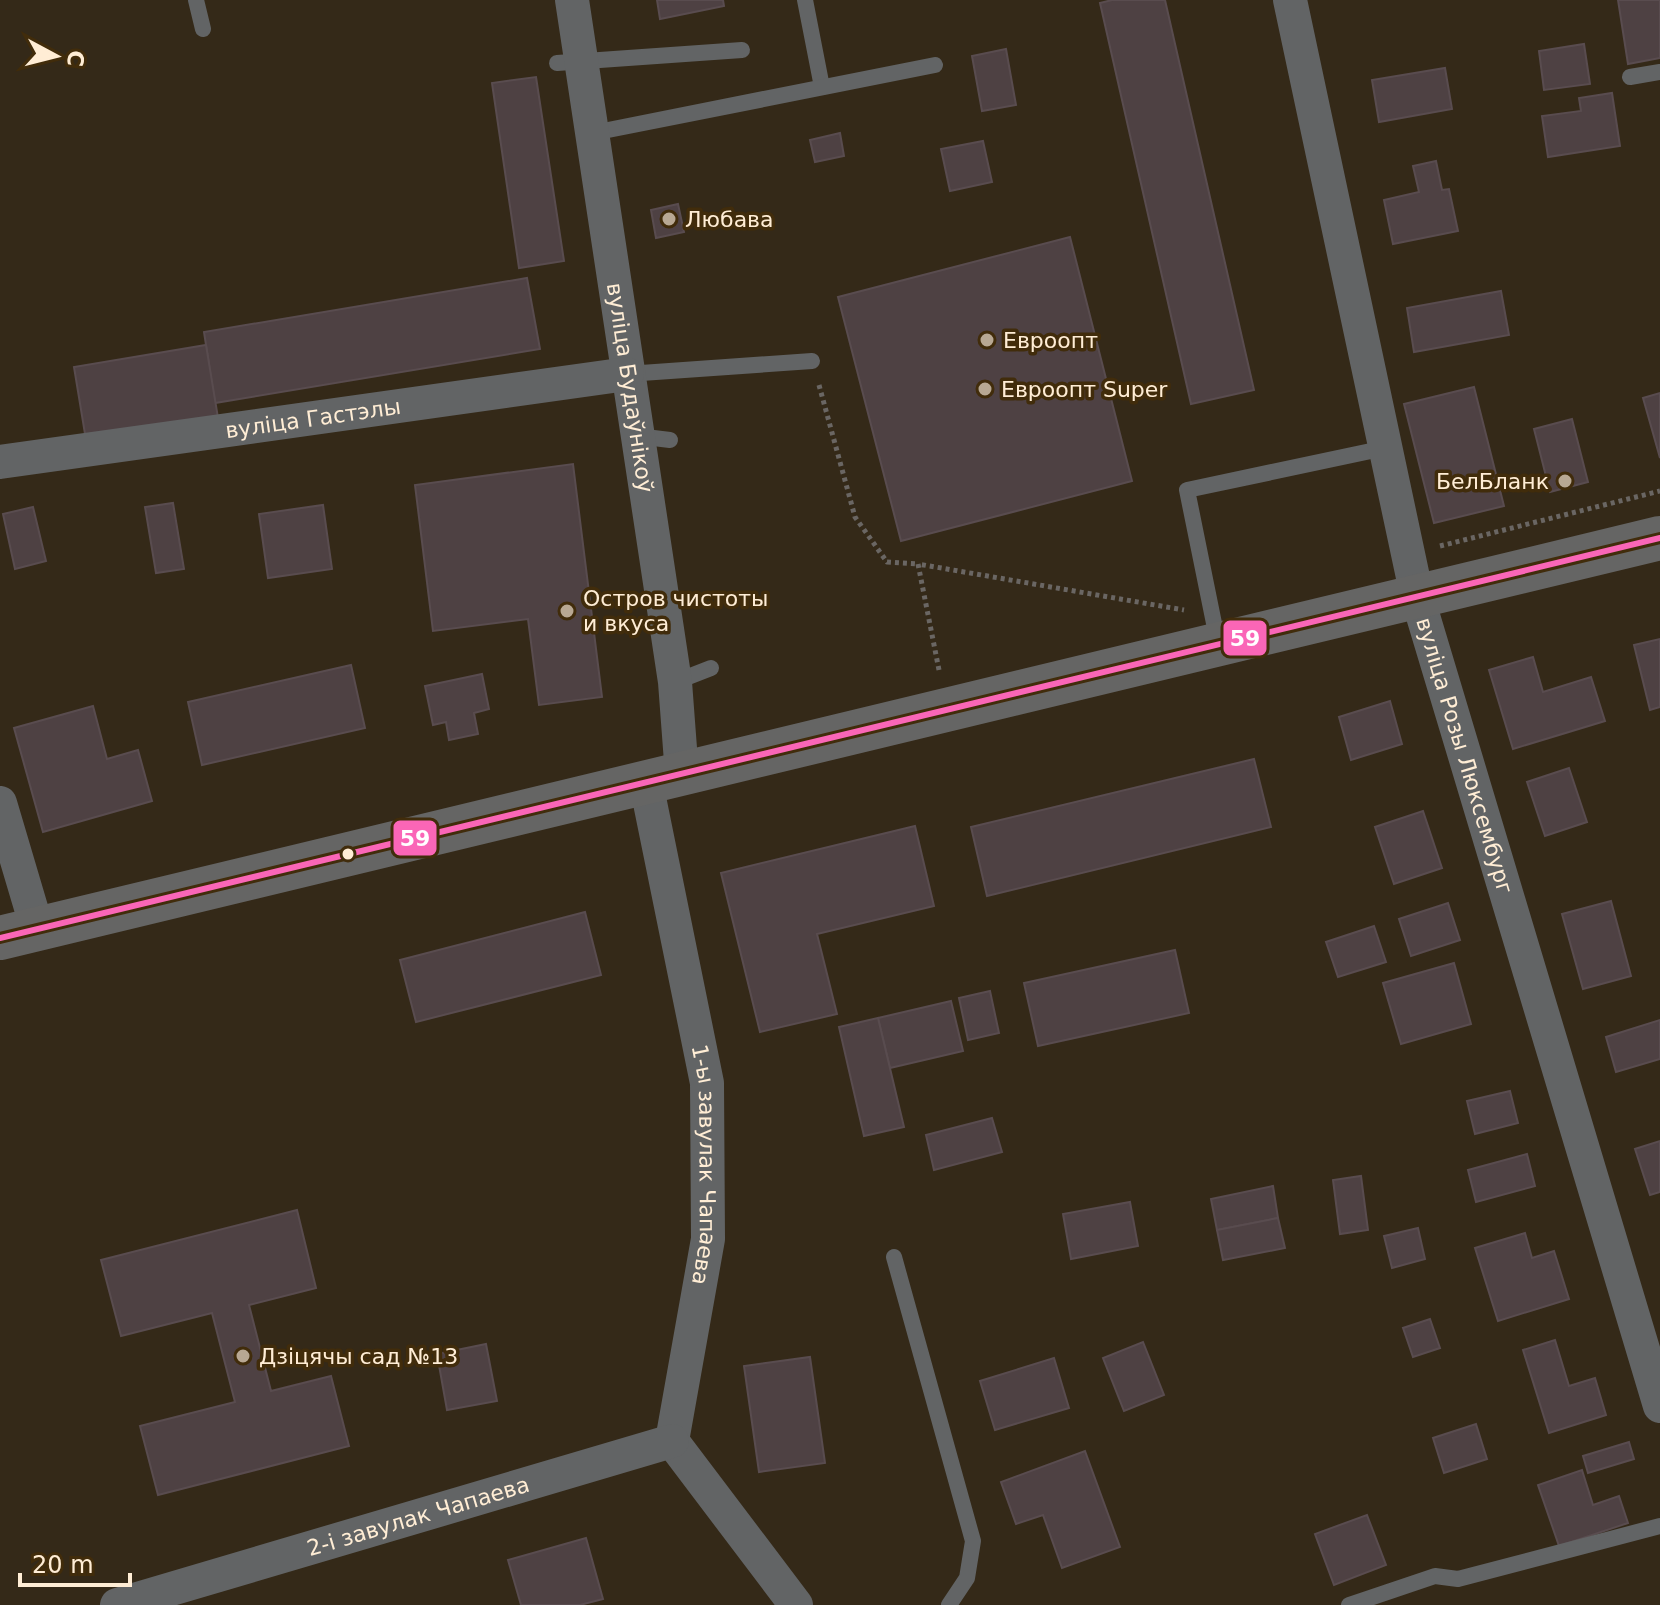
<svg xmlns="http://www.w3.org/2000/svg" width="1660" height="1605" font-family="'DejaVu Sans',sans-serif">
  <rect width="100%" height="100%" fill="#342918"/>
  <g fill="#4e4143" stroke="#594c4f" stroke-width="2">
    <polygon points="657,0 723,0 724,6 660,19"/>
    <polygon points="1112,0 1165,0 1254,390 1191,404 1100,3"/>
    <polygon points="1618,0 1660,0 1660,58 1628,64"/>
    <polygon points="1584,44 1590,84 1544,90 1539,51"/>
    <polygon points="1006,49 1016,105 982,111 972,56"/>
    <polygon points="1445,68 1452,109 1379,122 1372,80"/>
    <polygon points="536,77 564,261 519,268 492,83"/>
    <polygon points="1612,93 1620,146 1548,157 1542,116 1581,111 1579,98"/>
    <polygon points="840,133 844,156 815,162 810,140"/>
    <polygon points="983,141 992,182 950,191 941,149"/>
    <polygon points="1436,161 1442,190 1449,189 1458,231 1393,244 1384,200 1419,192 1413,166"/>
    <polygon points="678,204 684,232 656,238 651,210"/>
    <polygon points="1070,237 1132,481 901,541 838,297"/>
    <polygon points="527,278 540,349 215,403 204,332"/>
    <polygon points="1501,291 1509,335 1414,352 1407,308"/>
    <polygon points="206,345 218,418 86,440 74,367"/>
    <polygon points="1474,387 1504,506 1434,523 1404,404"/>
    <polygon points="1660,393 1660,458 1643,398"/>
    <polygon points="1572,419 1588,482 1550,492 1534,429"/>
    <polygon points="573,464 602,697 539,705 528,619 433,631 415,485"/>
    <polygon points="173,503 184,569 156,573 145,507"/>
    <polygon points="323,505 332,569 268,578 259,514"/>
    <polygon points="33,507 46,561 15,569 3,514"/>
    <polygon points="1660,639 1660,707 1650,710 1634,645"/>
    <polygon points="1533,657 1543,692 1591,677 1605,721 1513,749 1489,670"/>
    <polygon points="351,665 365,728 202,765 188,702"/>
    <polygon points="482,674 489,709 474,713 478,734 449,740 446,722 433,725 425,686"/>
    <polygon points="1390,701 1402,744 1351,760 1339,717"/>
    <polygon points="93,706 107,759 138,750 152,801 43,832 14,728"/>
    <polygon points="1254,759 1271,827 987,896 971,827"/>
    <polygon points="1569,768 1587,822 1545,836 1527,782"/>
    <polygon points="1423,811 1442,868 1394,884 1375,827"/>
    <polygon points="915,826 934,906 817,934 837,1014 760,1032 721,873"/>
    <polygon points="1611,901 1631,976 1583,989 1562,914"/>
    <polygon points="1448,903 1460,940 1411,956 1399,919"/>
    <polygon points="585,912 601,975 416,1022 400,960"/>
    <polygon points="1374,926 1386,962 1338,977 1326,942"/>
    <polygon points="1175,950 1189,1013 1038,1046 1024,983"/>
    <polygon points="1454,963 1471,1024 1401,1044 1383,983"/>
    <polygon points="990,991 999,1033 968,1040 959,998"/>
    <polygon points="951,1001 963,1051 890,1068 878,1018"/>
    <polygon points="878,1018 904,1127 864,1136 839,1027"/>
    <polygon points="1660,1020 1660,1059 1616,1072 1606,1037"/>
    <polygon points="1510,1091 1518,1123 1475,1134 1467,1101"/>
    <polygon points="992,1118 1002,1152 934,1170 926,1135"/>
    <polygon points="1660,1141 1660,1192 1650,1195 1635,1149"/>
    <polygon points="1527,1154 1535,1186 1476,1202 1468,1170"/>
    <polygon points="1361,1176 1368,1230 1340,1234 1333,1180"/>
    <polygon points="1273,1186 1278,1218 1217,1230 1211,1199"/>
    <polygon points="1130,1202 1138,1246 1071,1259 1063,1214"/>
    <polygon points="297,1210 316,1288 249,1305 271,1391 331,1376 349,1446 158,1495 140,1426 235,1402 212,1313 121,1336 101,1260"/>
    <polygon points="1278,1218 1285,1248 1223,1260 1217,1230"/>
    <polygon points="1418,1228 1425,1259 1392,1268 1384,1236"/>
    <polygon points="1525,1233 1532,1258 1554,1251 1569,1299 1498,1321 1475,1248"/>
    <polygon points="1430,1319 1440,1348 1413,1357 1403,1328"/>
    <polygon points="1555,1340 1569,1386 1595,1378 1606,1415 1549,1433 1523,1350"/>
    <polygon points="1143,1342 1164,1395 1124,1411 1103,1358"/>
    <polygon points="486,1344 497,1401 447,1410 437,1354"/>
    <polygon points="810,1357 825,1463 759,1472 744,1366"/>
    <polygon points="1054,1358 1069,1408 995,1430 980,1381"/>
    <polygon points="1476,1424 1487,1459 1444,1473 1433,1438"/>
    <polygon points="1629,1442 1634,1459 1588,1473 1583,1456"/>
    <polygon points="1085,1451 1120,1547 1062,1568 1043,1515 1016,1524 1001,1482"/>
    <polygon points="1582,1470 1593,1505 1619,1496 1628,1523 1559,1546 1538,1485"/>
    <polygon points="1367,1515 1386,1565 1334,1585 1315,1534"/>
    <polygon points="586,1538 603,1599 580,1605 521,1605 508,1560"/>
  </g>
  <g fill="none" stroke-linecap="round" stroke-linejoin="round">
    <g stroke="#6a6663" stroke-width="5" stroke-dasharray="4 4" stroke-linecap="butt">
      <polyline points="819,385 855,517 887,562 918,564"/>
      <polyline points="1440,546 1660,491"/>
      <polyline points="939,670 918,564 1184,610"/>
    </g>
    <g stroke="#626465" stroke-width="16">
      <polyline points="196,0 203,29"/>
      <polyline points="805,0 822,87"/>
      <polyline points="557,63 742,50"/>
      <polyline points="1630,77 1660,72"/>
      <polyline points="593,133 935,65"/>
      <polyline points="627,374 812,361"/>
      <polyline points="637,436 670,440"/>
      <polyline points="1218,643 1187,490 1385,448"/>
      <polyline points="675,682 711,668"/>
      <polyline points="894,1257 973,1541 967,1578 949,1605"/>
      <polyline points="1349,1605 1435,1576 1458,1579 1660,1526"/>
    </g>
    <g stroke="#626465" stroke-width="34">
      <path id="s1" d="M572 0 675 682 682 775"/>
      <path id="s2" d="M1290 0 1417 596 1660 1406"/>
      <path id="s3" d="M0 462 627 374"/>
      <path id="s4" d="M646 783 707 1083 708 1239 672 1441 796 1605"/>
      <polyline points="0,803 37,928"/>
      <path id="s5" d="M117 1605 672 1441"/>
    </g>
    <polyline stroke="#656564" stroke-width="44" points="0,938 1660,538"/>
    <defs>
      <polyline id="bus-1" points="0,938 1660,538"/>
    </defs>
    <use href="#bus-1" stroke="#412c0b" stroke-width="12"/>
    <use href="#bus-1" stroke="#fa66b7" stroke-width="6"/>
  </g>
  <g fill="#b8a893" stroke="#412c0b" stroke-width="3">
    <circle cx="669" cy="219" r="8"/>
    <circle cx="987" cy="340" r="8"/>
    <circle cx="985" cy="389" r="8"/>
    <circle cx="1565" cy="481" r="8"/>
    <circle cx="567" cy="611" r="8"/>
    <circle cx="243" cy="1356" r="8"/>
  </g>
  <circle fill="#ffedd5" stroke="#412c0b" stroke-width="3" cx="348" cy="854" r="7"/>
  <g text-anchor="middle" stroke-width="7" stroke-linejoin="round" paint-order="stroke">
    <g font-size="22" fill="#ffedd5" stroke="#412c0b" text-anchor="start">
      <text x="685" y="227">Любава</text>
      <text x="1003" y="348">Евроопт</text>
      <text x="1001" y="397">Евроопт Super</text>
      <text x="1549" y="489" text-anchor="end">БелБланк</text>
      <text x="583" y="606">Остров чистоты<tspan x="583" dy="25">и вкуса</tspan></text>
      <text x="259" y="1364">Дзіцячы сад №13</text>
    </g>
    <g font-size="22" fill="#ffedd5" stroke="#412c0b">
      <text dy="8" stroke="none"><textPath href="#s1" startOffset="392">вуліца Будаўнікоў</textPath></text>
      <text dy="8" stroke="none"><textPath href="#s3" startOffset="316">вуліца Гастэлы</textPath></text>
      <text dy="8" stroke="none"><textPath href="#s2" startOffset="776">вуліца Розы Люксембург</textPath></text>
      <text dy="8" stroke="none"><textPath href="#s4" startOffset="388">1-ы завулак Чапаева</textPath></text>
      <text dy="8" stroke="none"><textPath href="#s5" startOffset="314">2-і завулак Чапаева</textPath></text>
    </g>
  </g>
  <g stroke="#412c0b" stroke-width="3">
    <rect x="1222" y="619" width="46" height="38" rx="8" fill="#fa66b7"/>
    <rect x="392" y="819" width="46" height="38" rx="8" fill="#fa66b7"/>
  </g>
  <g font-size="22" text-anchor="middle" font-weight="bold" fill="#fff">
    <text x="1245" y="646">59</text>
    <text x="415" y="846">59</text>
  </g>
  <g transform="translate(56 56) rotate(97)" stroke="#412c0b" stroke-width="6" paint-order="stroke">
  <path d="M0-6L14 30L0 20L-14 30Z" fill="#ffedd5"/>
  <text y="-12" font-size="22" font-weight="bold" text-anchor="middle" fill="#ffedd5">С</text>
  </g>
  <path d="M20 1573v12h110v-12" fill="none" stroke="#ffedd5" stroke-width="4"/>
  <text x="32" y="1573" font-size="24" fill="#ffedd5" stroke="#412c0b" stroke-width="6" paint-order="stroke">20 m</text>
</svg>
